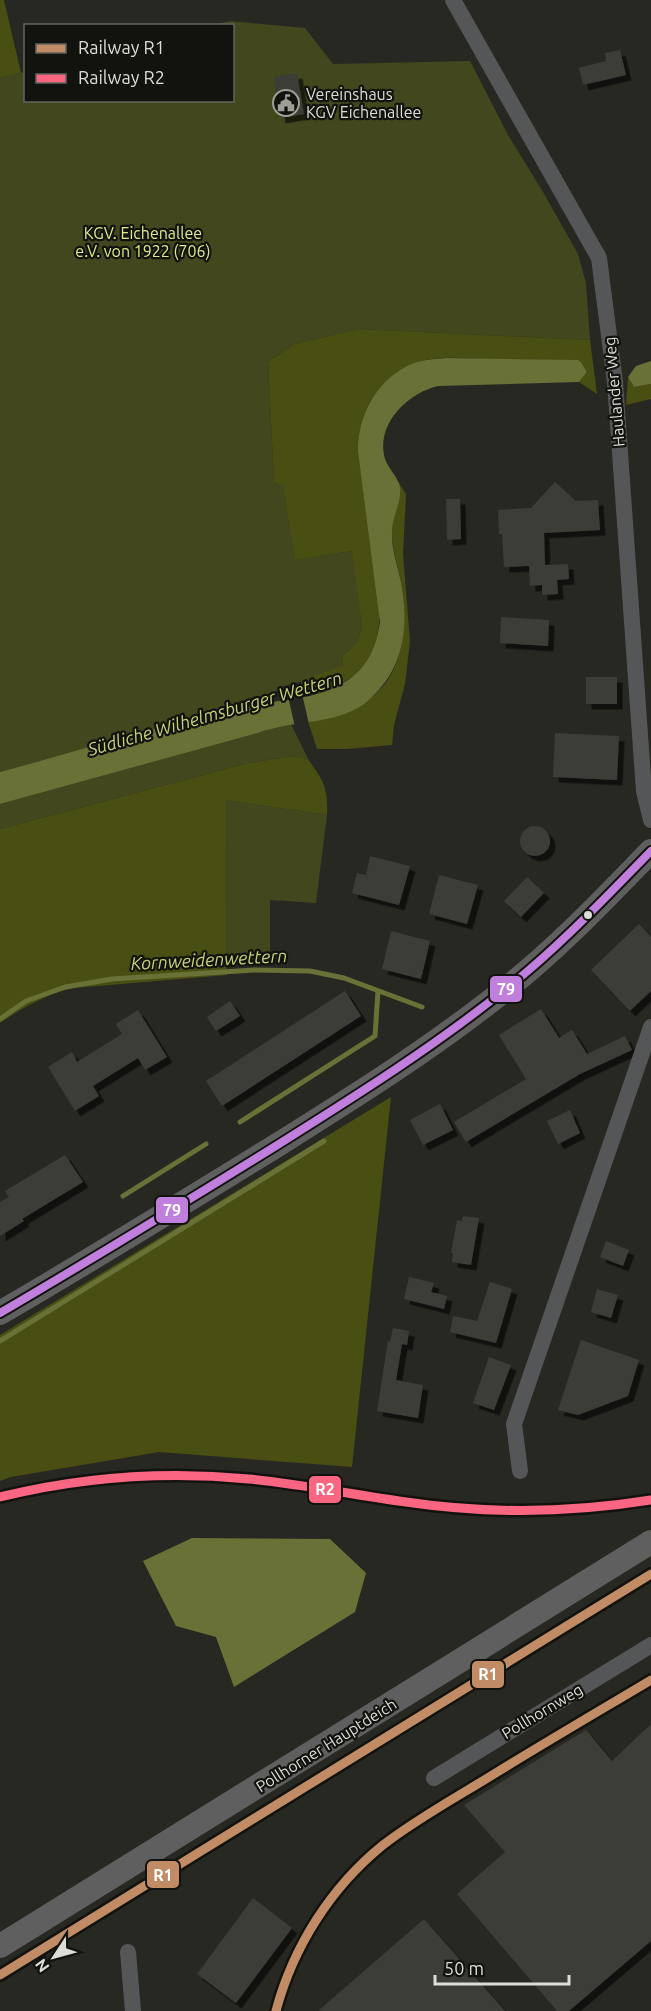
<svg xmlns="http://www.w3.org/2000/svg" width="651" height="2011" font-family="Ubuntu,sans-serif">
  <defs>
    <filter id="shadow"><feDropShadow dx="5.5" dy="5.5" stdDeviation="0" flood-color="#0009"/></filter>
  </defs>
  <rect width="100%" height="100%" fill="#282823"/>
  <g fill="#43471d">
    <polygon points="230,21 305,28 333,64 470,61 508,135 543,192 578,254 586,283 590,340 359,329 294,344 268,362 274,482 283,487 295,559 353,551 362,628 357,642 342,657 343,665 309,679 278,688 271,701 235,708 0,772 0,78 25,72 26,100 232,100 232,26 213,25"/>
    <polygon points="291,724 308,759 294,756 248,763 0,829 0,804 258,733 274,727"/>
    <polygon points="226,800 327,815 316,903 270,900 270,961 227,960"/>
  </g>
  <g fill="#494e13">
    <polygon points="0,0 4,0 21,73 0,78"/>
    <path d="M359 329 590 340 597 394 579 382 587 372 581 362 578 360C547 360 516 359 486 359 463 358 435 355 413 364 377 378 357 416 358 452L379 606C383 657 355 687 305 696L301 681 343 665 342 657 357 642 362 628 352 551 295 560 283 487 274 482 268 362 294 344Z"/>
    <polygon points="628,377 634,387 651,384 651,399 626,405"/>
    <path d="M397 480 406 494 403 554 410 641 405 684 394 725 392 745 347 749H317L308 721C383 711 409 670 403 596 402 575 392 555 392 533 392 518 397 502 400 487Z"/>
    <path d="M294 756 308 759C324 782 328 787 327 815L226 800 227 975 74 988C46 994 24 1007 0 1023V829L248 763Z"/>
    <polygon points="391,1097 352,1467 159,1452 11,1477 0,1481 0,1335"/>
  </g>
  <g fill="#6a7136">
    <path d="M447 358 578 360 581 362 587 372 579 382 438 386C408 393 375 424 385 459 388 468 398 477 400 487 402 501 392 517 392 532 391 554 401 573 403 595 408 635 401 671 370 699 341 726 294 719 258 733L0 804V772C78 751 156 727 234 708 270 700 312 702 345 682 368 667 376 648 380 622L358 452C357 415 378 377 414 363 425 359 436 359 447 358Z"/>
    <polygon points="651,361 651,384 634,387 628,377 636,366"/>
    <polygon points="192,1538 330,1539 366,1573 355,1612 234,1687 216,1637 176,1626 143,1561"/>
  </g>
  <polygon fill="#282823" points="302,694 309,724 295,727 288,696"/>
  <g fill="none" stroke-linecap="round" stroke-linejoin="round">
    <g stroke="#6a7136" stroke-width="5">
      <polyline points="0,1019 26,1001 65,987 112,979 254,970 310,971 344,978 422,1007"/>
      <polyline points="240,1122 375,1036 378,991"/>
      <polyline points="123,1196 206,1144"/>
      <polyline points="0,1341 324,1141"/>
    </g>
  </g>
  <g fill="#3c3d38" filter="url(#shadow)">
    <polygon points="620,50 626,75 583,85 579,68 606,61 605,53"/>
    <polygon points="297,73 304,114 280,118 274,77"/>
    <polygon points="555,482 576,501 598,500 600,530 544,533 545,565 568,564 569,579 557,580 558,594 542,595 542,585 530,586 529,566 504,567 502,534 499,534 498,510 531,508"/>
    <polygon points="446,499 460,499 461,539 447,540"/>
    <polygon points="501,617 549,620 548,646 500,643"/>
    <rect x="586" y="677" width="31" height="27"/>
    <polygon points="555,733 619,736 617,780 553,777"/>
    <circle cx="535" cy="841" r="15"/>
    <polygon points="370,856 410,866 399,905 352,893 357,873 366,875"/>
    <polygon points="439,875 478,885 467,924 429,914"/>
    <polygon points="527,877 544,893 521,917 504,901"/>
    <polygon points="639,924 651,937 651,991 630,1011 591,970"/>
    <polygon points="391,931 430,941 421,979 382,969"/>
    <polygon points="345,991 361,1016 222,1106 206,1081"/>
    <polygon points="230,1001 240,1016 216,1031 207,1017"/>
    <polygon points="541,1009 559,1038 572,1030 587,1054 625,1036 632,1050 580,1074 466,1142 454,1122 526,1079 499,1035"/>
    <polygon points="138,1010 167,1057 145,1070 138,1058 93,1086 99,1096 75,1111 48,1067 72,1052 77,1062 122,1034 116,1024"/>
    <polygon points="440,1104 453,1130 423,1145 410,1120"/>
    <polygon points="570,1110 580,1133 558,1144 547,1121"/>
    <polygon points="65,1155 83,1182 22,1219 24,1221 0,1236 0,1202 9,1197 5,1191"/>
    <polygon points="463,1216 479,1218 471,1265 452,1262 453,1253 451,1253 457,1220 462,1221"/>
    <polygon points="606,1241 629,1250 623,1266 600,1257"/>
    <polygon points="409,1277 434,1283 431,1292 447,1296 444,1309 404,1299"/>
    <polygon points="490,1282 512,1289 496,1343 450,1332 453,1316 477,1321"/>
    <polygon points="597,1289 618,1295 611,1318 591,1312"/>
    <polygon points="393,1328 409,1331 407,1345 402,1344 396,1380 423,1385 418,1418 377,1411 388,1341 390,1342"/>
    <polygon points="581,1340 639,1360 628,1396 578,1415 558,1410"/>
    <polygon points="489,1357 511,1365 494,1410 473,1403"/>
    <polygon points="651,1724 651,1941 569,2011 557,2011 457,1894 505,1852 464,1805 586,1730 612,1761"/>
    <polygon points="253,1898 292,1928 236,2003 197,1974"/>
    <polygon points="424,1919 505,2011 318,2011"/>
  </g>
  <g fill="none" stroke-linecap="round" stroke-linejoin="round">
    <g stroke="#555657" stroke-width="16">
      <polyline points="453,0 599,258 615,382 644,791 651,820"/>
      <polyline points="520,1471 514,1424 651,1027"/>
      <polyline points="434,1778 651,1645"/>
      <polyline points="128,1952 133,2011"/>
    </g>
    <g stroke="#5f5f60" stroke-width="24">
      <path d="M0 1313C94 1258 187 1201 279 1144 357 1095 435 1046 507 988 559 947 605 898 651 851"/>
      <polyline points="0,1946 651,1542"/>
    </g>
    <defs>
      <path id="bus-1" d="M0 1313C94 1258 187 1201 279 1144 357 1095 435 1046 507 988 559 947 605 898 651 851"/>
    </defs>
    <use href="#bus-1" stroke="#12130e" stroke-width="12"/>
    <use href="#bus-1" stroke="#c07fdc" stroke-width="8"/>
    <defs>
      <g id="rail-1">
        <polyline points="0,1975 651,1574"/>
        <path d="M276 2011C293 1947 331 1887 383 1845 418 1818 457 1797 494 1774 546 1742 599 1711 651 1680"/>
      </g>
      <path id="rail-2" d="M0 1497C81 1477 166 1471 249 1479 302 1484 354 1495 406 1502 487 1514 570 1513 651 1500"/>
    </defs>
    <use href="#rail-1" stroke="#12130e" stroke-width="14"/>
    <use href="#rail-2" stroke="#12130e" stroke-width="14"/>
    <use href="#rail-1" stroke="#c18c65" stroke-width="9"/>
    <use href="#rail-2" stroke="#fa6682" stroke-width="9"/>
  </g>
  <defs>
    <symbol id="civic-ring" viewBox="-11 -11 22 22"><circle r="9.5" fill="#12130e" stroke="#9d9e97" stroke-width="1.5"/><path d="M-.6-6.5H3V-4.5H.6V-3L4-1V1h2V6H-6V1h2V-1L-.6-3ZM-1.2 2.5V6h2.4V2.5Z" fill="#9d9e97"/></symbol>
  </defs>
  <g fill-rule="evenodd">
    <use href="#civic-ring" x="271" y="88" width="30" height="30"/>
  </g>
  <circle fill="#dcddd6" stroke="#12130e" stroke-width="2" cx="588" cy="915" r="5"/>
  <g text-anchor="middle" stroke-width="4.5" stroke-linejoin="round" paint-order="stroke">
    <g font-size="16" fill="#dcddd6" stroke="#12130e" text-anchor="start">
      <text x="306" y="100">Vereinshaus<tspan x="306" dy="18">KGV Eichenallee</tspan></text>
    </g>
    <g font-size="16" fill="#deea8d" stroke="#12130e">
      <text x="143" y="239">KGV. Eichenallee<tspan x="143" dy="18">e.V. von 1922 (706)</tspan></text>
    </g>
    <g font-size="16" fill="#dcddd6" stroke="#12130e">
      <text transform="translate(614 392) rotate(-95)" y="6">Haulander Weg</text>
      <text transform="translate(542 1711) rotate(-31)" y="6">Pollhornweg</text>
      <text transform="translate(326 1745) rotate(-32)" y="6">Pollhorner Hauptdeich</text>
    </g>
    <g font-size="18" font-style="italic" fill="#c7d276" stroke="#12130e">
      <text transform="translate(215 714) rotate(-16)" y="6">Südliche Wilhelmsburger Wettern</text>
      <text transform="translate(209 960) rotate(-3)" y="6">Kornweidenwettern</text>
    </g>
  </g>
  <g stroke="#12130e" stroke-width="2">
    <rect x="489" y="975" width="34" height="28" rx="6" fill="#c07fdc"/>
    <rect x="155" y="1196" width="34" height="28" rx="6" fill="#c07fdc"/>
    <rect x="308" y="1475" width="34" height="29" rx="6" fill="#fa6682"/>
    <rect x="471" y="1660" width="34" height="29" rx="6" fill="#c18c65"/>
    <rect x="146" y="1860" width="34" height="29" rx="6" fill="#c18c65"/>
  </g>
  <g font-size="16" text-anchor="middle" font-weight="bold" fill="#fff">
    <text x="506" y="995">79</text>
    <text x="172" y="1216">79</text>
    <text x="325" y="1495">R2</text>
    <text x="488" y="1680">R1</text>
    <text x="163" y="1881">R1</text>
  </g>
  <rect x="24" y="24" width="210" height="78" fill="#12130e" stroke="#63645e" stroke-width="1.5"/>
  <rect x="36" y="44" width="30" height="9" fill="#c18c65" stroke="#63645e" stroke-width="1.5"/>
  <text x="78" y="54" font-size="18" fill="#dcddd6">Railway R1</text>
  <rect x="36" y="74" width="30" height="9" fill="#fa6682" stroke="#63645e" stroke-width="1.5"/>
  <text x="78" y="84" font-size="18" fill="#dcddd6">Railway R2</text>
  <g transform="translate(54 1957) rotate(234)" stroke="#12130e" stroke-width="4.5" paint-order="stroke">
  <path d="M0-4.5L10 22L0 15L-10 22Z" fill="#dcddd6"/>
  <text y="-9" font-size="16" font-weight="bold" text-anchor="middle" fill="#dcddd6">N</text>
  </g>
  <path d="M435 1975v9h134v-9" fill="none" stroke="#dcddd6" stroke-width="3"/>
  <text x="444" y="1975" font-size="18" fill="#dcddd6" stroke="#12130e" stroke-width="4.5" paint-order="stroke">50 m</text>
</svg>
